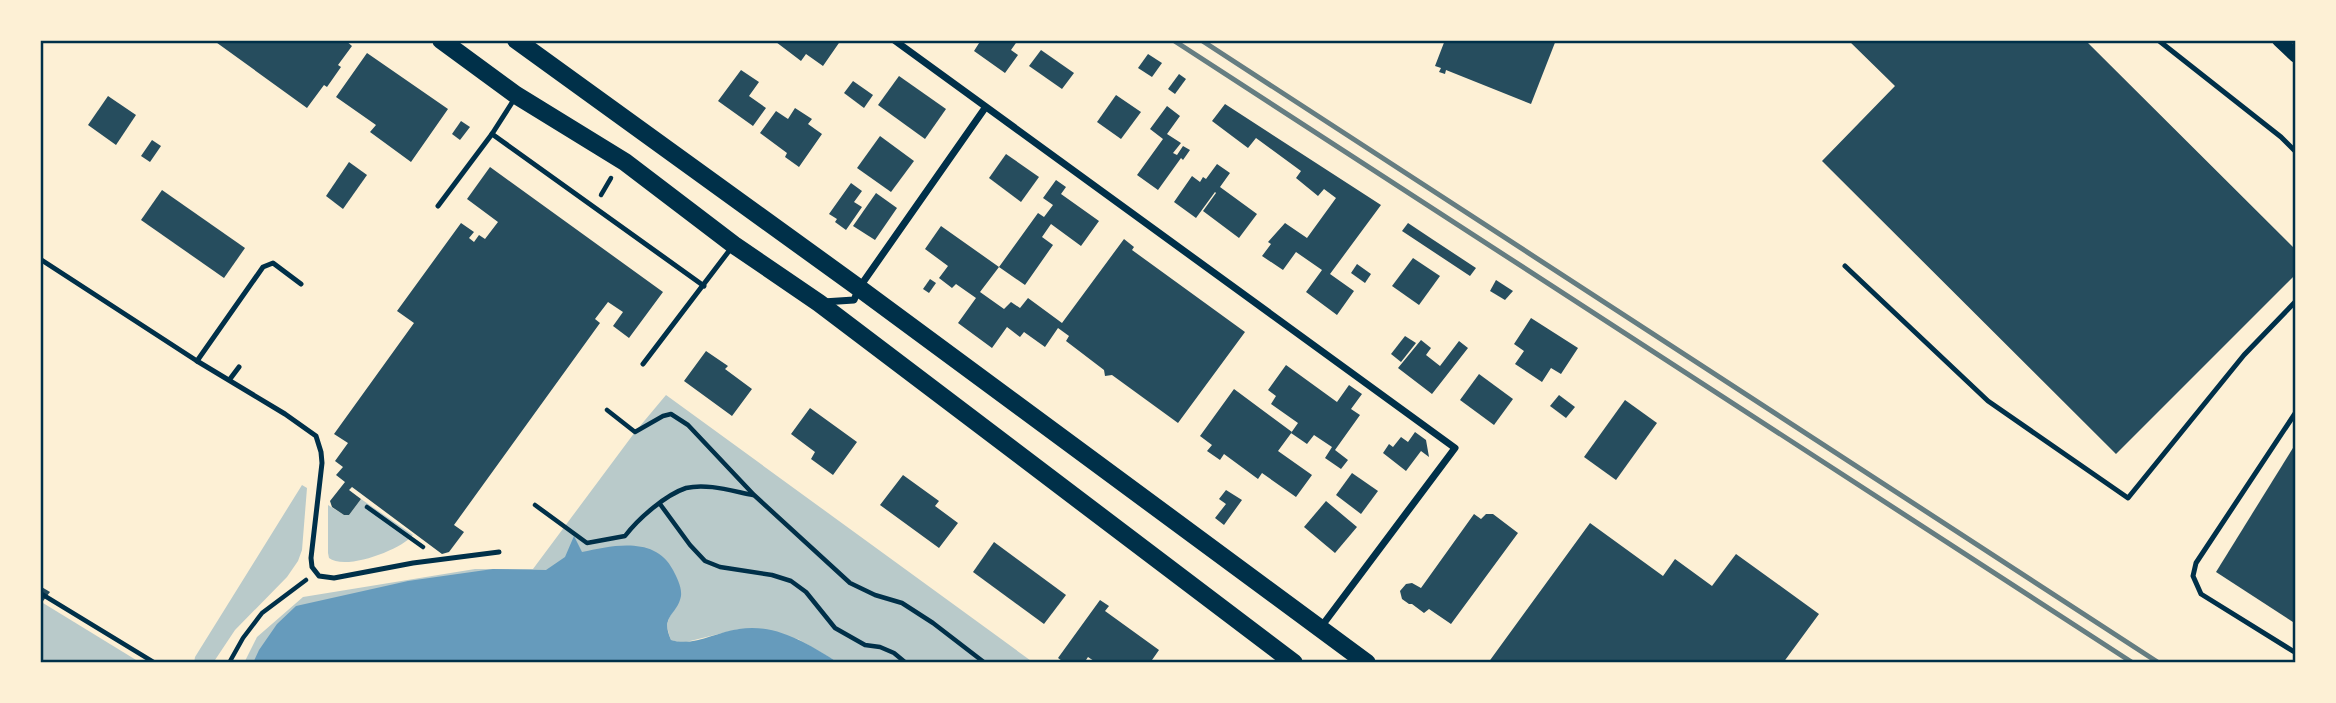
<svg xmlns="http://www.w3.org/2000/svg" width="2336" height="703" font-family="'Alegreya Sans',sans-serif">
  <rect width="100%" height="100%" fill="#fdf0d5"/>
  <g fill="#b9caca">
    <path d="M666 395 1034 663H839L798 639 739 629 682 643 671 640C665 625 667 619 676 607L587 564 288 663H244L257 637 303 597 475 569H533L635 432Z"/>
    <polygon points="302,485 307,488 302,550 298,561 287,577 235,630 213,663 194,663 195,657"/>
    <path d="M361 499 413 535C401 550 345 571 329 558L328 553V505L344 515H349Z"/>
    <polygon points="43,603 141,663 40,663 40,604"/>
  </g>
  <path fill="#669bbc" d="M574 536 582 552C613 545 656 536 673 570 677 578 682 587 681 596 677 616 660 615 671 640 693 647 716 632 739 629 776 623 808 644 839 663H253L259 650 277 624 296 606 408 581 493 569 546 570 565 557Z"/>
  <g fill="#264d5e">
    <polygon points="213,40 345,40 352,46 338,65 341,67 327,87 324,85 307,108"/>
    <polygon points="777,40 841,40 823,66 806,54 801,61 776,42"/>
    <polygon points="981,40 1018,40 1011,50 1018,55 1005,73 974,51"/>
    <polygon points="1445,40 1556,40 1531,104 1446,70 1445,74 1439,72 1441,68 1435,66"/>
    <polygon points="1848,40 2085,40 2296,250 2296,274 2116,454 1822,161 1895,86"/>
    <polygon points="1041,50 1074,73 1062,89 1029,66"/>
    <polygon points="367,53 448,109 411,162 370,132 376,125 336,97"/>
    <polygon points="1148,54 1162,63 1152,77 1138,68"/>
    <polygon points="741,70 759,82 749,96 766,108 753,126 718,101"/>
    <polygon points="1179,74 1186,79 1175,94 1168,89"/>
    <polygon points="899,76 946,109 925,139 878,105"/>
    <polygon points="853,81 873,95 864,108 844,93"/>
    <polygon points="1116,95 1141,112 1121,139 1097,122"/>
    <polygon points="108,96 136,115 116,145 88,125"/>
    <polygon points="1225,104 1381,205 1330,274 1354,291 1337,315 1306,292 1322,270 1296,252 1283,270 1262,256 1271,244 1268,242 1285,223 1307,238 1336,198 1324,189 1318,196 1296,178 1301,171 1256,138 1248,148 1212,121"/>
    <polygon points="1167,106 1180,116 1167,134 1181,143 1173,153 1177,155 1183,146 1190,150 1183,160 1181,158 1158,190 1137,175 1163,139 1150,129"/>
    <polygon points="795,108 812,119 808,124 822,134 799,167 785,157 787,153 760,133 776,111 788,119"/>
    <polygon points="461,121 470,127 460,140 452,134"/>
    <polygon points="880,136 914,161 891,192 857,168"/>
    <polygon points="152,140 161,146 150,162 141,156"/>
    <polygon points="1006,154 1039,177 1021,202 989,178"/>
    <polygon points="349,162 367,175 343,209 326,196"/>
    <polygon points="1217,164 1230,173 1220,187 1257,214 1239,238 1203,211 1216,193 1215,192 1196,218 1174,202 1192,176 1200,182 1203,177 1206,179"/>
    <polygon points="490,167 663,292 629,338 613,326 623,312 608,302 595,319 600,323 454,525 464,532 449,552 442,554 352,487 349,490 361,499 349,515 344,515 332,507 330,501 345,482 336,475 343,467 335,461 348,443 334,434 414,323 397,311 461,223 474,232 469,238 474,242 479,235 485,239 498,222 467,199"/>
    <polygon points="1056,180 1066,187 1061,194 1099,221 1081,246 1051,224 1042,237 1053,245 1025,285 999,267 1038,213 1044,217 1053,205 1043,198"/>
    <polygon points="851,183 862,191 854,202 862,207 846,230 835,222 837,219 829,214"/>
    <polygon points="162,190 245,248 224,278 141,220"/>
    <polygon points="876,193 897,208 875,240 853,226"/>
    <polygon points="1408,223 1432,239 1476,268 1470,276 1402,231"/>
    <polygon points="941,226 999,267 980,292 1004,309 1011,302 1020,308 1028,298 1062,323 1124,239 1134,247 1132,250 1245,332 1178,423 1112,375 1105,376 1104,370 1066,341 1069,336 1058,328 1045,347 1024,332 1020,337 1007,327 992,348 958,323 976,298 956,284 952,288 939,278 948,266 925,249"/>
    <polygon points="1413,258 1440,276 1419,305 1392,286"/>
    <polygon points="1357,264 1371,274 1365,283 1351,273"/>
    <polygon points="930,279 936,283 929,293 923,289"/>
    <polygon points="1496,280 1513,291 1505,300 1490,291"/>
    <polygon points="1531,318 1578,348 1561,374 1551,368 1542,382 1515,364 1524,351 1514,344"/>
    <polygon points="1405,336 1416,343 1401,362 1391,354"/>
    <polygon points="1421,340 1431,348 1426,355 1440,366 1459,341 1468,348 1432,394 1398,368"/>
    <polygon points="706,351 728,366 725,369 752,389 732,416 684,381"/>
    <polygon points="1286,365 1337,402 1349,385 1362,394 1351,409 1360,415 1335,450 1348,460 1341,469 1325,458 1332,447 1314,435 1307,444 1291,433 1298,423 1271,404 1276,396 1268,390"/>
    <polygon points="1479,374 1513,399 1494,425 1460,400"/>
    <polygon points="1234,389 1292,432 1278,451 1312,475 1296,497 1262,473 1258,479 1224,454 1220,460 1207,451 1212,445 1200,436"/>
    <polygon points="1559,395 1575,407 1566,418 1550,406"/>
    <polygon points="1625,400 1657,423 1616,480 1584,457"/>
    <polygon points="810,408 857,442 833,475 811,459 815,452 791,434"/>
    <polygon points="1415,432 1426,440 1429,457 1421,451 1406,471 1383,453 1389,444 1393,447 1401,437 1408,442"/>
    <polygon points="2296,443 2296,624 2216,572"/>
    <polygon points="1352,473 1378,491 1361,514 1336,495"/>
    <polygon points="903,475 939,501 935,506 958,523 939,548 880,505"/>
    <polygon points="1226,490 1242,500 1224,525 1215,518 1226,504 1219,499"/>
    <polygon points="1326,501 1357,527 1335,553 1304,527"/>
    <polygon points="1474,514 1481,519 1486,514 1493,514 1518,533 1451,624 1429,609 1424,613 1412,604 1409,604 1402,599 1400,591 1406,584 1412,583 1421,588"/>
    <polygon points="1590,523 1663,576 1675,559 1712,586 1736,554 1819,614 1783,663 1488,663"/>
    <polygon points="994,542 1066,595 1044,624 973,572"/>
    <polygon points="40,586 50,592 40,605"/>
    <polygon points="1100,600 1109,606 1105,611 1159,650 1152,660 1155,663 1097,663 1088,657 1084,663 1065,663 1058,658"/>
  </g>
  <g fill="none" stroke-linecap="round" stroke-linejoin="round">
    <g stroke="#003049" stroke-width="4.5">
      <polyline points="601,195 611,178"/>
      <polyline points="607,410 635,432 663,416 671,414 688,425 754,495 850,583 875,595 902,603 933,623 985,663"/>
      <polyline points="660,504 690,545 705,561 720,567 772,575 791,581 806,592 835,628 865,645 880,647 894,653 906,663"/>
      <path d="M535 505 587 543 625 536C638 519 665 495 686 488 707 483 732 491 753 495"/>
      <polyline points="367,507 423,547"/>
      <polyline points="40,593 155,663"/>
      <polyline points="229,663 243,638 262,613 306,580"/>
    </g>
    <g stroke="#003049" stroke-width="5">
      <polyline points="2158,40 2281,137 2296,152"/>
      <polyline points="492,134 704,286"/>
      <polyline points="438,206 492,134 515,98"/>
      <polyline points="40,259 197,361 285,414 316,436 321,452 322,463 311,558 312,567 319,576 334,578 413,563 499,552"/>
      <polyline points="1845,266 1988,401 2128,498 2244,355 2296,301"/>
      <polyline points="197,361 263,267 273,263 301,284"/>
      <polyline points="643,364 732,247"/>
      <polyline points="230,379 239,367"/>
      <polyline points="2296,412 2196,563 2193,576 2201,594 2296,653"/>
    </g>
    <g stroke="#003049" stroke-width="7">
      <polyline points="894,40 1455,448 1321,627"/>
      <polyline points="823,302 854,300 859,288 985,108"/>
    </g>
    <polyline stroke="#003049" stroke-width="14" points="2279,40 2296,56"/>
    <g stroke="#003049" stroke-width="18">
      <polyline points="441,40 516,95 625,162 734,245 819,303 1294,663"/>
      <polyline points="516,40 859,288 1367,663"/>
    </g>
    <g stroke="#657d81" stroke-width="5">
      <polyline points="1173,40 2133,663"/>
      <polyline points="1201,40 2159,663"/>
    </g>
  </g>
  <rect width="2336" height="703" fill="none" stroke="#fdf0d5" stroke-width="84"/>
  <rect x="42" y="42" width="2252" height="619" fill="none" stroke="#003049" stroke-width="2.5"/>
</svg>
